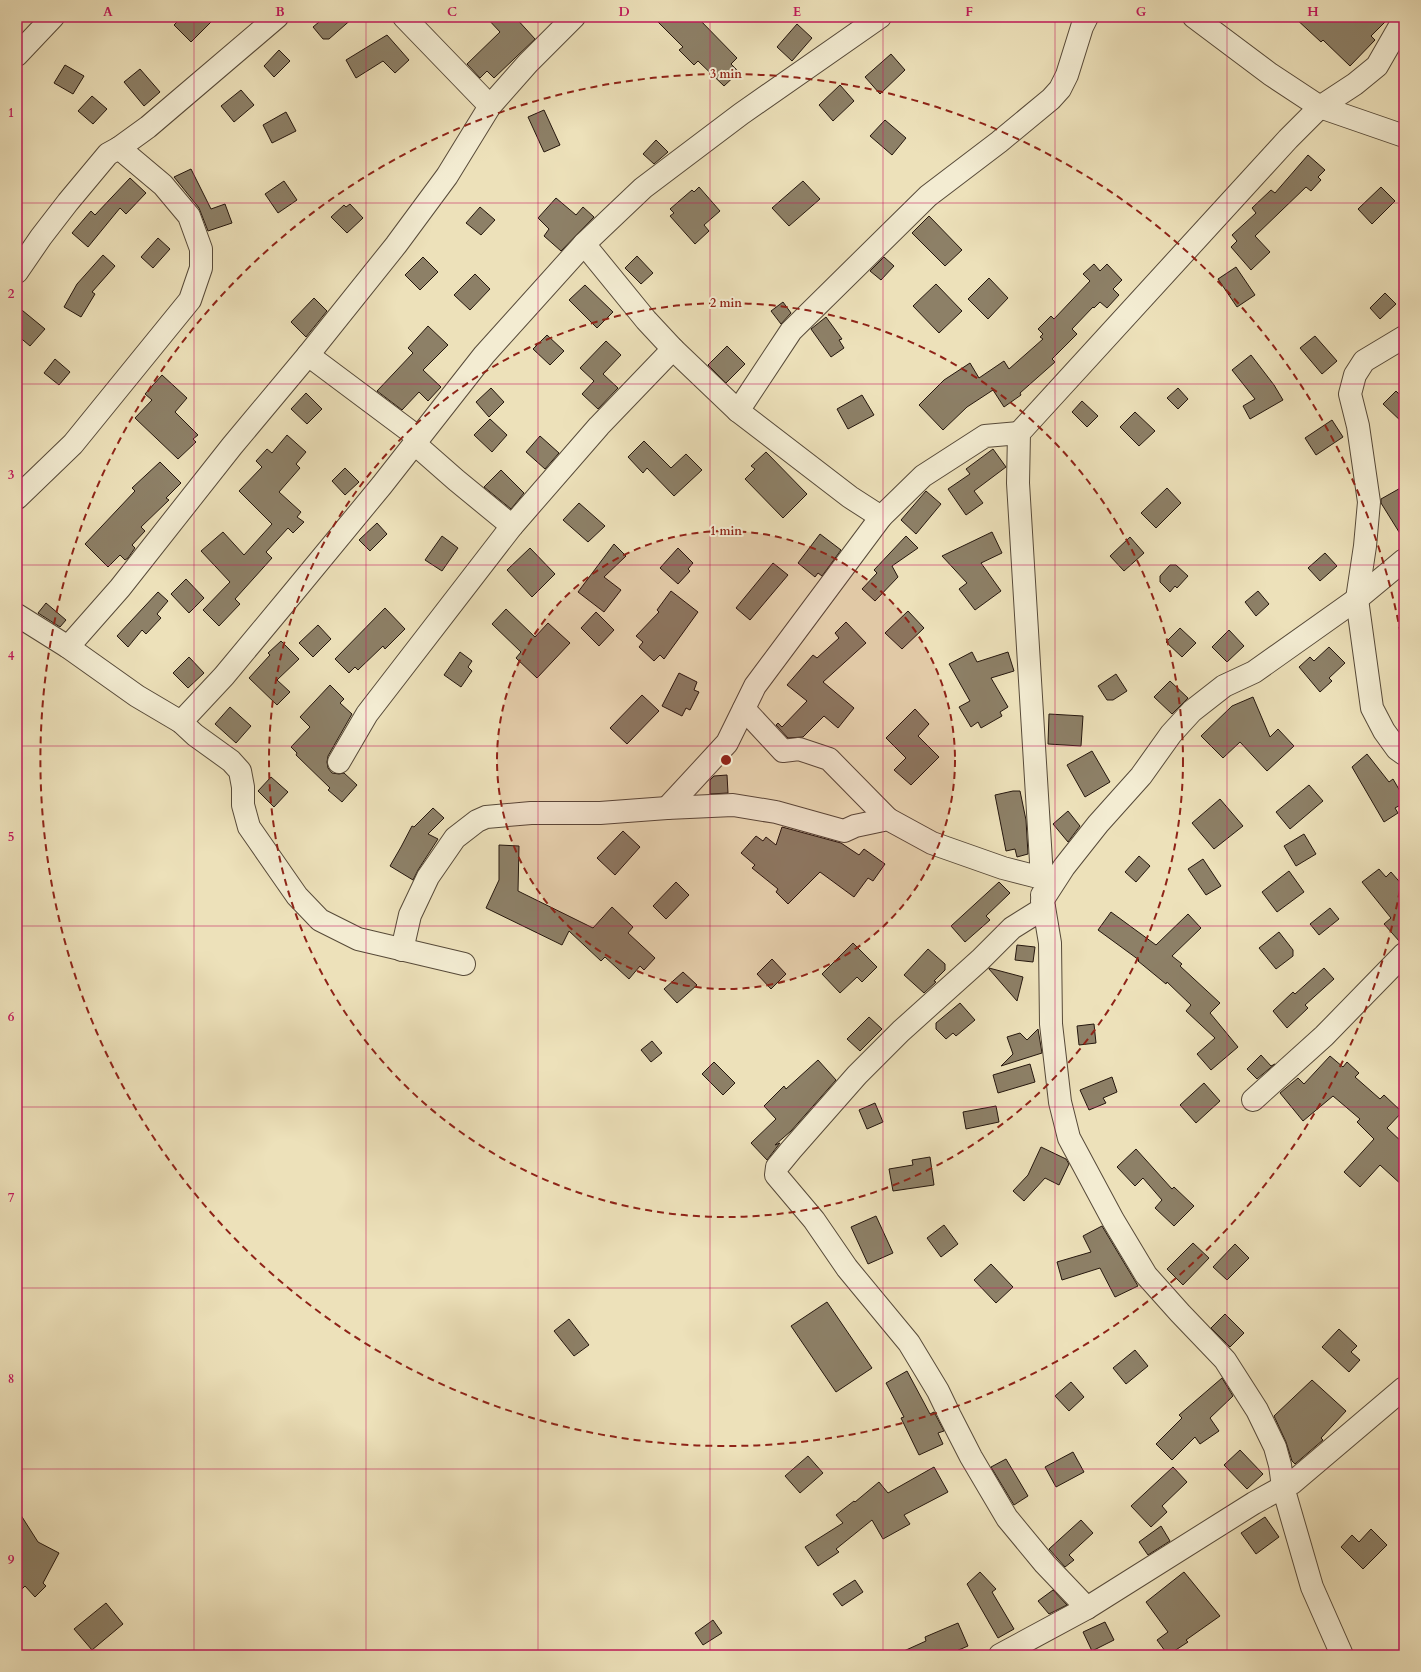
<svg xmlns="http://www.w3.org/2000/svg" width="1421" height="1672" font-family="Cardo,serif">
  <rect width="100%" height="100%" fill="#ede1ba"/>
  <filter id="stains"><feTurbulence type="fractalNoise" baseFrequency=".005" numOctaves="4"/><feColorMatrix values="0 0 0 0 .2 0 0 0 0 .09 0 0 0 0 .02 0 0 0 .5 -.17"/></filter>
  <radialGradient id="worn" r=".72"><stop offset=".6" stop-color="#630" stop-opacity="0"/><stop offset="1" stop-color="#630" stop-opacity=".3"/></radialGradient>
  <g fill="#8d8067" stroke="#25170e">
    <polygon points="182,17 216,17 191,42 174,25"/>
    <polygon points="325,17 354,17 329,39 323,39 313,27"/>
    <polygon points="486,17 515,17 535,39 494,78 487,71 480,78 467,64 500,32"/>
    <polygon points="653,17 697,17 737,58 731,64 739,72 724,86 698,61 694,65 679,50 683,47"/>
    <polygon points="1294,17 1390,17 1371,36 1375,40 1350,66 1323,40 1321,42"/>
    <polygon points="797,24 812,38 792,61 777,47"/>
    <polygon points="387,35 409,60 395,73 383,61 356,78 346,60"/>
    <polygon points="279,50 290,61 274,77 264,66"/>
    <polygon points="891,54 905,70 880,94 865,77"/>
    <polygon points="65,65 84,76 73,94 54,83"/>
    <polygon points="140,69 160,92 144,106 124,82"/>
    <polygon points="840,85 854,101 833,121 819,105"/>
    <polygon points="241,90 254,105 234,122 221,106"/>
    <polygon points="92,96 107,109 93,124 78,111"/>
    <polygon points="544,110 560,145 544,152 528,117"/>
    <polygon points="286,112 296,131 272,143 263,125"/>
    <polygon points="885,120 906,138 892,155 870,136"/>
    <polygon points="656,140 668,152 654,164 643,154"/>
    <polygon points="1308,155 1325,170 1318,177 1321,180 1311,191 1306,187 1255,236 1270,252 1251,270 1231,247 1237,241 1232,235 1256,213 1252,208 1271,190 1275,193"/>
    <polygon points="191,169 211,209 225,204 232,223 208,231 199,208 174,177"/>
    <polygon points="130,178 146,193 126,214 120,208 88,247 72,233 91,211 95,215"/>
    <polygon points="284,181 297,200 278,213 265,194"/>
    <polygon points="803,181 820,199 789,226 772,208"/>
    <polygon points="699,187 720,211 704,225 709,231 695,244 670,216 674,213 670,209 692,190 694,192"/>
    <polygon points="1381,187 1395,201 1372,224 1358,209"/>
    <polygon points="556,198 576,215 583,207 594,217 561,251 544,236 549,229 538,218"/>
    <polygon points="350,204 363,218 347,233 331,217 344,205 346,207"/>
    <polygon points="480,207 495,220 481,235 466,223"/>
    <polygon points="929,216 962,250 945,266 912,233"/>
    <polygon points="158,238 170,249 153,268 141,257"/>
    <polygon points="103,255 115,266 92,292 95,294 81,317 64,307 77,284"/>
    <polygon points="637,256 653,273 641,284 625,268"/>
    <polygon points="423,257 438,272 420,290 405,275"/>
    <polygon points="884,257 894,266 881,280 870,271"/>
    <polygon points="1094,264 1100,271 1107,264 1122,280 1113,289 1119,295 1107,308 1100,302 1094,308 1093,307 1072,329 1077,334 1052,359 1055,362 1020,393 1021,395 1004,407 993,390 967,407 943,430 919,405 944,380 970,363 979,378 1004,361 1009,369 1043,339 1040,337 1043,334 1038,329 1051,316 1054,319 1090,281 1083,274"/>
    <polygon points="1236,267 1255,295 1237,307 1218,279"/>
    <polygon points="475,274 490,289 470,310 454,295"/>
    <polygon points="989,278 1008,298 988,319 968,299"/>
    <polygon points="936,284 962,311 939,333 913,306"/>
    <polygon points="585,285 613,312 597,328 569,300"/>
    <polygon points="1385,293 1396,304 1380,319 1370,308"/>
    <polygon points="314,298 327,311 306,337 291,322"/>
    <polygon points="783,302 791,313 781,324 771,311"/>
    <polygon points="17,306 45,329 30,346 17,335"/>
    <polygon points="826,317 842,339 839,340 844,348 831,357 811,329"/>
    <polygon points="428,326 448,345 423,370 441,387 428,401 419,392 402,410 377,391 413,353 408,348"/>
    <polygon points="547,335 564,351 550,365 533,349"/>
    <polygon points="1315,336 1337,361 1322,374 1300,348"/>
    <polygon points="606,341 621,355 603,374 618,388 598,409 582,394 594,381 580,368"/>
    <polygon points="727,346 745,364 726,383 708,365"/>
    <polygon points="1251,355 1274,385 1283,400 1250,419 1243,406 1255,399 1232,370"/>
    <polygon points="55,359 70,372 59,385 44,373"/>
    <polygon points="162,375 187,398 175,412 198,435 193,439 196,442 178,459 135,418 152,400 145,394"/>
    <polygon points="491,388 504,402 489,417 476,402"/>
    <polygon points="1178,388 1188,399 1178,409 1167,398"/>
    <polygon points="1396,391 1404,399 1404,424 1383,404"/>
    <polygon points="306,393 322,409 307,424 291,409"/>
    <polygon points="862,395 874,415 848,429 837,409"/>
    <polygon points="1082,401 1098,416 1087,427 1072,412"/>
    <polygon points="1135,412 1155,431 1139,446 1120,427"/>
    <polygon points="490,419 507,435 492,452 474,435"/>
    <polygon points="1332,420 1343,437 1316,455 1305,438"/>
    <polygon points="287,435 306,452 296,464 300,468 279,492 301,512 297,517 304,522 293,533 288,528 266,552 272,558 235,599 240,604 219,626 203,610 230,582 201,551 223,532 244,555 272,524 239,491 262,467 256,461 267,449 272,453"/>
    <polygon points="540,436 559,453 545,469 526,452"/>
    <polygon points="644,441 671,468 686,454 702,470 674,496 647,468 643,473 628,457"/>
    <polygon points="993,449 1006,467 974,491 983,503 966,515 948,489 970,474 966,469"/>
    <polygon points="766,452 807,494 783,518 745,479 755,469 751,466"/>
    <polygon points="160,462 181,483 166,498 169,500 141,527 145,531 132,545 135,548 128,558 125,560 120,555 108,567 85,544 135,491 132,488"/>
    <polygon points="345,468 359,482 345,495 332,481"/>
    <polygon points="501,470 524,493 511,509 484,487"/>
    <polygon points="1404,486 1404,540 1381,503 1381,499"/>
    <polygon points="1167,488 1181,503 1156,528 1141,513"/>
    <polygon points="926,491 941,504 916,534 901,520"/>
    <polygon points="579,503 605,526 588,542 563,520"/>
    <polygon points="377,523 387,534 370,551 359,540"/>
    <polygon points="992,532 1002,553 981,563 1001,591 975,610 959,589 967,583 942,556"/>
    <polygon points="820,534 841,550 822,576 818,573 815,577 798,563"/>
    <polygon points="442,536 458,548 442,571 425,560"/>
    <polygon points="906,536 918,548 892,566 898,577 875,601 862,589 877,573 874,570"/>
    <polygon points="1130,537 1144,553 1124,571 1110,556"/>
    <polygon points="614,544 626,556 604,577 621,590 604,612 578,592"/>
    <polygon points="530,548 555,574 532,597 507,570"/>
    <polygon points="678,548 693,563 688,569 690,571 678,584 660,568"/>
    <polygon points="1325,553 1337,566 1320,581 1308,568"/>
    <polygon points="773,563 788,575 750,620 736,608"/>
    <polygon points="1170,565 1176,565 1188,576 1177,588 1175,586 1170,592 1160,582 1160,576"/>
    <polygon points="186,579 204,598 189,613 171,594"/>
    <polygon points="671,591 698,612 664,659 660,655 654,661 639,647 643,642 636,636 659,612 657,610"/>
    <polygon points="1258,591 1269,604 1256,616 1245,602"/>
    <polygon points="158,592 168,601 157,614 161,618 146,634 142,630 128,647 117,636"/>
    <polygon points="46,603 66,620 60,627 38,613"/>
    <polygon points="385,608 405,629 385,649 383,646 358,670 355,667 349,673 335,659"/>
    <polygon points="506,609 535,637 548,623 570,643 537,678 516,658 521,652 492,624"/>
    <polygon points="908,611 924,628 902,649 885,633"/>
    <polygon points="596,612 614,630 599,646 581,628"/>
    <polygon points="846,622 866,643 823,682 854,708 838,728 824,716 803,737 788,738 776,725 778,723 782,727 807,701 787,685 813,655 817,658 839,638 835,633"/>
    <polygon points="318,625 331,639 313,657 299,643"/>
    <polygon points="1180,628 1196,643 1182,657 1166,642"/>
    <polygon points="1229,630 1244,646 1227,662 1212,647"/>
    <polygon points="281,641 299,659 277,680 290,692 277,705 249,678 270,655 268,653"/>
    <polygon points="1329,647 1345,663 1329,678 1332,681 1320,692 1299,667 1310,657 1314,661"/>
    <polygon points="460,652 472,661 468,667 472,671 461,687 444,675"/>
    <polygon points="972,652 977,662 1008,652 1014,671 991,678 1008,707 1000,712 1002,716 981,728 978,722 971,727 959,707 970,701 949,664"/>
    <polygon points="189,657 204,673 188,688 173,673"/>
    <polygon points="679,673 697,682 694,690 699,692 690,710 686,708 682,716 662,706"/>
    <polygon points="1116,674 1127,691 1113,700 1107,700 1098,686"/>
    <polygon points="1170,681 1188,698 1172,714 1154,697"/>
    <polygon points="330,685 344,699 340,703 352,714 328,756 327,762 328,768 332,773 339,774 344,773 357,785 342,802 328,790 330,788 296,755 297,753 291,747 310,727 300,717"/>
    <polygon points="642,695 659,711 627,744 610,728"/>
    <polygon points="1253,697 1270,737 1278,729 1294,746 1267,771 1240,742 1223,758 1201,736 1232,706"/>
    <polygon points="230,707 251,726 236,743 215,724"/>
    <polygon points="915,709 929,724 918,736 939,757 911,785 894,770 906,758 886,738"/>
    <polygon points="1049,714 1083,716 1081,746 1048,744"/>
    <polygon points="1092,751 1110,782 1085,797 1067,765"/>
    <polygon points="1367,754 1389,782 1393,779 1404,798 1404,803 1395,808 1398,813 1384,822 1352,767"/>
    <polygon points="727,775 728,793 710,794 710,780 714,776"/>
    <polygon points="271,777 288,792 274,807 258,791"/>
    <polygon points="1309,785 1323,801 1290,829 1276,812"/>
    <polygon points="1013,791 1020,791 1026,820 1028,854 1017,857 1015,849 1006,851 995,795"/>
    <polygon points="1220,799 1243,826 1214,849 1192,823"/>
    <polygon points="433,808 444,818 428,834 438,839 418,870 413,880 390,866 401,847 412,826 414,827"/>
    <polygon points="1068,811 1080,826 1068,842 1053,824"/>
    <polygon points="782,827 841,843 859,855 864,849 885,864 873,881 868,878 854,897 820,872 788,904 776,892 778,889 752,868 755,865 741,853 756,836 763,841 766,837 776,845"/>
    <polygon points="623,831 640,847 615,875 597,858"/>
    <polygon points="1304,834 1316,854 1296,866 1284,846"/>
    <polygon points="499,845 519,846 518,891 593,928 612,907 633,927 628,933 655,958 644,970 640,966 629,979 605,957 601,961 569,931 562,945 486,908 499,880"/>
    <polygon points="1139,856 1150,866 1136,882 1125,872"/>
    <polygon points="1203,859 1221,886 1206,895 1188,869"/>
    <polygon points="1379,869 1386,877 1391,872 1404,887 1404,942 1400,942 1384,924 1391,918 1362,882"/>
    <polygon points="1289,871 1304,892 1277,912 1262,892"/>
    <polygon points="676,882 689,895 666,919 653,906"/>
    <polygon points="999,882 1010,893 986,916 990,920 965,942 951,926"/>
    <polygon points="1330,908 1339,919 1319,935 1310,924"/>
    <polygon points="1111,912 1156,945 1188,914 1201,928 1172,956 1182,964 1180,966 1220,1003 1210,1013 1238,1047 1211,1070 1197,1054 1215,1038 1186,1011 1191,1005 1167,982 1166,984 1138,961 1139,960 1098,930"/>
    <polygon points="1279,932 1293,950 1293,956 1276,969 1259,948"/>
    <polygon points="853,943 877,967 862,982 857,977 840,993 822,974"/>
    <polygon points="1017,945 1035,947 1033,962 1015,960"/>
    <polygon points="928,949 945,964 945,970 934,981 936,982 924,993 904,975"/>
    <polygon points="772,959 786,974 771,989 757,974"/>
    <polygon points="989,968 1023,977 1017,1001 989,969"/>
    <polygon points="1324,968 1334,979 1305,1005 1308,1008 1287,1028 1273,1011 1293,992 1295,994"/>
    <polygon points="683,972 697,985 677,1003 664,989"/>
    <polygon points="960,1003 975,1020 956,1036 953,1033 946,1039 936,1029 936,1023"/>
    <polygon points="869,1017 882,1029 860,1051 847,1039"/>
    <polygon points="1094,1024 1096,1043 1079,1045 1077,1026"/>
    <polygon points="1038,1029 1042,1053 1001,1066 1013,1054 1007,1037 1020,1033 1027,1040"/>
    <polygon points="652,1041 662,1053 651,1062 641,1050"/>
    <polygon points="1261,1055 1271,1066 1275,1064 1257,1079 1247,1069"/>
    <polygon points="1330,1056 1343,1067 1347,1062 1359,1073 1355,1077 1380,1099 1384,1095 1402,1112 1387,1128 1404,1144 1404,1187 1380,1165 1360,1187 1344,1172 1374,1139 1357,1122 1360,1119 1333,1096 1303,1121 1280,1093 1298,1078 1304,1084"/>
    <polygon points="818,1060 836,1080 791,1131 775,1145 780,1143 767,1160 751,1143 776,1119 764,1106 784,1086 786,1089"/>
    <polygon points="714,1062 735,1083 723,1095 702,1074"/>
    <polygon points="1030,1064 1035,1082 998,1093 993,1075"/>
    <polygon points="1112,1077 1117,1092 1103,1098 1106,1103 1089,1110 1080,1090"/>
    <polygon points="1204,1083 1220,1101 1196,1123 1180,1105"/>
    <polygon points="875,1103 883,1122 867,1129 859,1110"/>
    <polygon points="996,1106 999,1122 966,1129 963,1112"/>
    <polygon points="1041,1147 1066,1159 1069,1164 1059,1185 1045,1178 1024,1201 1013,1191 1028,1175"/>
    <polygon points="1136,1149 1172,1189 1174,1187 1194,1206 1174,1226 1155,1208 1162,1200 1143,1178 1135,1186 1117,1167"/>
    <polygon points="930,1157 934,1185 893,1191 889,1169 913,1165 912,1160"/>
    <polygon points="876,1216 893,1253 868,1264 851,1227"/>
    <polygon points="944,1225 958,1244 941,1257 927,1238"/>
    <polygon points="1102,1226 1138,1286 1115,1297 1100,1268 1062,1280 1057,1262 1091,1252 1083,1236"/>
    <polygon points="1193,1243 1209,1258 1183,1285 1167,1269"/>
    <polygon points="1235,1244 1249,1258 1227,1280 1213,1267"/>
    <polygon points="991,1264 1013,1287 996,1303 974,1280"/>
    <polygon points="827,1302 872,1368 836,1392 791,1326"/>
    <polygon points="1225,1314 1244,1333 1230,1347 1211,1328"/>
    <polygon points="569,1319 589,1345 574,1356 554,1331"/>
    <polygon points="1339,1329 1357,1346 1351,1352 1360,1360 1349,1372 1322,1347"/>
    <polygon points="1135,1350 1148,1366 1126,1384 1113,1368"/>
    <polygon points="907,1371 930,1414 934,1412 944,1431 938,1433 943,1444 919,1455 901,1418 904,1417 886,1383"/>
    <polygon points="1222,1378 1233,1396 1210,1418 1219,1431 1200,1444 1195,1437 1172,1460 1156,1444 1182,1418 1179,1415"/>
    <polygon points="1312,1380 1346,1411 1321,1438 1323,1440 1295,1464 1292,1461 1286,1442 1274,1416"/>
    <polygon points="1071,1382 1084,1397 1069,1411 1055,1396"/>
    <polygon points="1240,1450 1263,1474 1247,1489 1224,1465"/>
    <polygon points="1073,1452 1084,1472 1056,1487 1045,1467"/>
    <polygon points="808,1456 823,1473 800,1493 785,1476"/>
    <polygon points="1006,1459 1028,1496 1014,1505 991,1467"/>
    <polygon points="934,1467 948,1492 904,1515 910,1524 883,1539 872,1520 836,1549 839,1552 818,1566 805,1547 843,1523 836,1515 854,1501 855,1502 879,1482 888,1493"/>
    <polygon points="1173,1467 1187,1482 1162,1506 1167,1512 1151,1527 1131,1506"/>
    <polygon points="17,1509 38,1542 59,1553 43,1583 46,1586 35,1597 25,1586 17,1594"/>
    <polygon points="1265,1517 1279,1537 1256,1554 1241,1533"/>
    <polygon points="1081,1520 1093,1533 1069,1555 1074,1560 1065,1567 1049,1549"/>
    <polygon points="1161,1526 1170,1541 1148,1555 1139,1542"/>
    <polygon points="1371,1529 1387,1545 1363,1569 1341,1547 1352,1535 1359,1542"/>
    <polygon points="980,1572 996,1589 992,1592 1014,1629 998,1638 967,1584"/>
    <polygon points="1184,1572 1220,1616 1186,1640 1188,1642 1168,1655 1157,1640 1168,1632 1146,1602"/>
    <polygon points="855,1580 863,1592 842,1606 833,1594"/>
    <polygon points="1053,1590 1067,1605 1049,1614 1038,1601"/>
    <polygon points="106,1603 123,1624 92,1650 74,1629"/>
    <polygon points="713,1620 722,1633 703,1645 695,1633"/>
    <polygon points="1105,1622 1114,1640 1092,1651 1083,1632"/>
    <polygon points="958,1623 968,1646 947,1655 895,1655 926,1641 925,1637"/>
  </g>
  <g fill="none" stroke-linecap="round" stroke-linejoin="round">
    <defs>
      <g id="minor">
        <polyline points="404,17 490,106"/>
        <polyline points="1194,17 1270,74 1320,107 1404,136"/>
        <polyline points="17,55 53,17"/>
        <polyline points="17,272 41,237 68,202 108,154 119,148 148,127 277,17"/>
        <polyline points="1404,337 1364,361 1355,375 1350,394 1358,426 1369,502 1365,546 1357,599 1372,708 1384,731 1397,749 1404,754"/>
        <polyline points="673,349 646,320 584,244 643,188 741,114 880,17"/>
        <polyline points="308,355 419,438"/>
        <polyline points="738,411 791,331 928,196 999,142 1051,99 1060,89 1067,75 1082,27 1087,17"/>
        <polyline points="415,444 456,480 512,526"/>
        <polyline points="17,498 73,444 190,300 201,268 201,249 189,216 163,185 119,148"/>
        <polyline points="17,615 68,647 137,696 181,722 195,735 231,761 240,771 243,787 243,805 249,827 297,896 320,920 358,939 464,964"/>
        <polyline points="68,647 120,588 232,446 308,355 396,245 447,176 490,106 528,63 574,17"/>
        <polyline points="744,709 783,751 799,749 829,759 888,819"/>
        <polyline points="181,722 224,676 293,593 382,485 484,355 584,244"/>
        <polyline points="339,762 367,714 512,526 599,426 673,349 738,411 850,497 881,517"/>
        <polyline points="667,808 727,743 755,686 881,517 923,476 985,436 1019,433"/>
        <polyline points="1042,895 1050,943 1051,1024 1060,1102 1069,1138 1113,1220 1146,1275 1180,1313 1225,1360 1257,1410 1275,1447 1280,1465 1283,1487 1292,1483 1404,1388"/>
        <polyline points="1042,901 1064,867 1098,824 1141,776 1171,734 1192,711 1224,686 1254,672 1357,599 1404,560"/>
        <polyline points="1044,908 1012,928 980,960 901,1031 857,1075 791,1150 777,1167 776,1175 814,1220 847,1268 909,1343 938,1391 950,1416 971,1457 1007,1518 1045,1564 1087,1608"/>
        <polyline points="402,950 410,915 428,877 455,838 477,821 486,817 531,813 600,813 667,808 733,805 776,812 844,831 855,826 888,819 932,843 1003,868 1042,878 1018,483 1019,433 1288,139 1320,107 1355,84 1377,66 1404,19"/>
        <polyline points="1253,1100 1324,1036 1404,954"/>
        <polyline points="1000,1655 1087,1608 1254,1503 1283,1487 1312,1587 1342,1655"/>
      </g>
    </defs>
    <use href="#minor" stroke="#574a39" stroke-width="24"/>
    <use href="#minor" stroke="#f3ecd2" stroke-width="22"/>
  </g>
  <path fill="none" stroke="#c2185b" stroke-width="1" stroke-opacity="0.55" d="M194 17V1655M366 17V1655M538 17V1655M710 17V1655M883 17V1655M1055 17V1655M1227 17V1655M17 203H1404M17 384H1404M17 565H1404M17 746H1404M17 926H1404M17 1107H1404M17 1288H1404M17 1469H1404"/>
  <circle cx="726" cy="760" r="229" fill="#8f2418" fill-opacity=".12"/>
  <g fill="none" stroke="#8f2418" stroke-width="2" stroke-dasharray="7 5">
    <circle cx="726" cy="760" r="229"/>
    <circle cx="726" cy="760" r="457"/>
    <path d="M1404 867A686 686 0 1 1 1404 653"/>
  </g>
  <circle cx="726" cy="760" r="6" fill="#8f2418" stroke="#f3ecd2" stroke-width="2"/>
  <g font-size="12" text-anchor="middle" font-weight="bold" fill="#8f2418" stroke="#f3ecd2" stroke-width="4" stroke-linejoin="round" paint-order="stroke">
    <text x="726" y="78">3 min</text>
    <text x="726" y="307">2 min</text>
    <text x="726" y="535">1 min</text>
  </g>
  <rect width="1421" height="1672" fill="none" stroke="#ede1ba" stroke-width="44"/>
  <rect x="22" y="22" width="1377" height="1628" fill="none" stroke="#c2185b" stroke-width="1.5"/>
  <g font-size="13" text-anchor="middle" font-weight="bold" fill="#c2185b">
    <text x="108" y="16">A</text>
    <text x="280" y="16">B</text>
    <text x="452" y="16">C</text>
    <text x="624" y="16">D</text>
    <text x="797" y="16">E</text>
    <text x="969" y="16">F</text>
    <text x="1141" y="16">G</text>
    <text x="1313" y="16">H</text>
    <text x="11" y="117">1</text>
    <text x="11" y="298">2</text>
    <text x="11" y="479">3</text>
    <text x="11" y="660">4</text>
    <text x="11" y="841">5</text>
    <text x="11" y="1021">6</text>
    <text x="11" y="1202">7</text>
    <text x="11" y="1383">8</text>
    <text x="11" y="1564">9</text>
  </g>
  <rect width="100%" height="100%" filter="url(#stains)"/>
  <rect width="100%" height="100%" fill="url(#worn)"/>
</svg>
